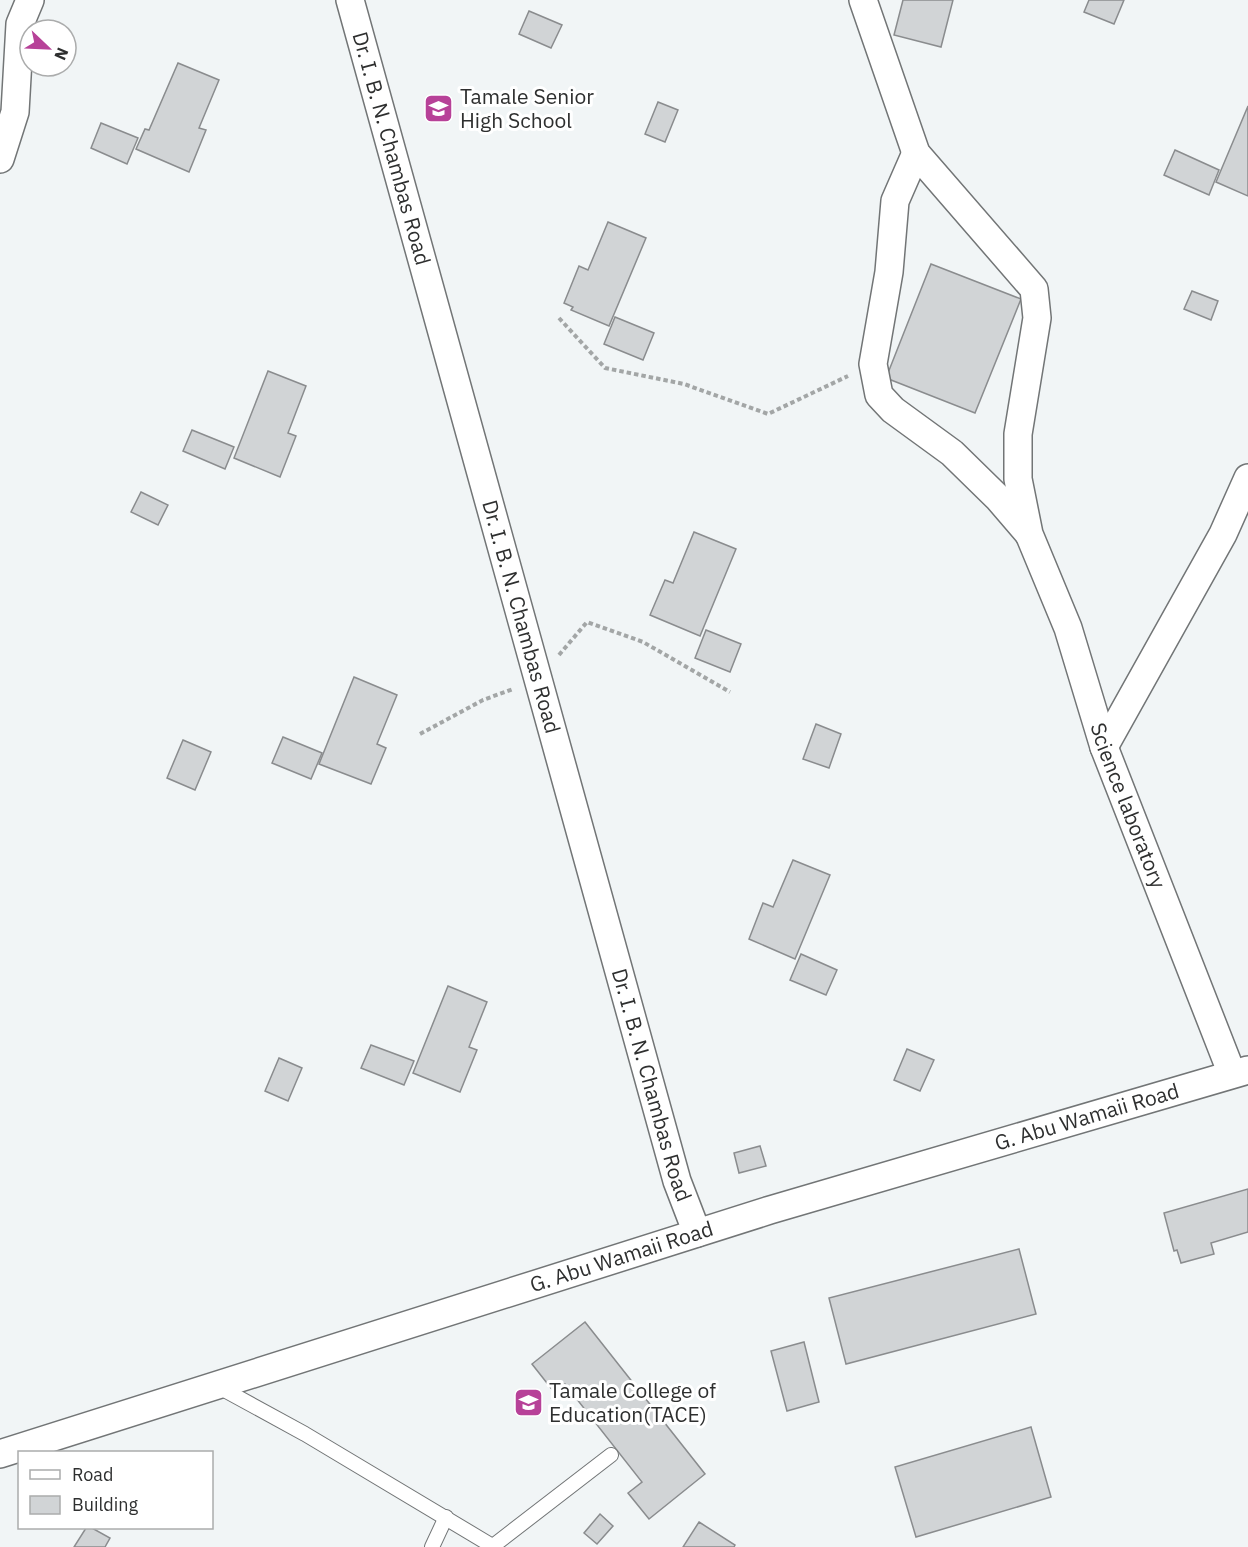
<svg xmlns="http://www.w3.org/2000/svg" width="1248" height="1547" font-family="'IBM Plex Sans',sans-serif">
  <rect width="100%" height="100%" fill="#f1f5f6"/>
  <g fill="#d1d4d6" stroke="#8a8c8e" stroke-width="1.5">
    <polygon points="903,0 953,0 941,47 894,35"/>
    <polygon points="1089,0 1124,0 1114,24 1084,12"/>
    <polygon points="529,11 562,25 551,48 519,34"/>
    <polygon points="178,63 219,80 199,128 206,130 189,172 136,149 145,129 149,130"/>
    <polygon points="658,102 678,110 665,142 645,134"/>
    <polygon points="1248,106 1248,196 1216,182"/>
    <polygon points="101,123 138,138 127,164 91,148"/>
    <polygon points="1175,150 1219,170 1209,195 1164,175"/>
    <polygon points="608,222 646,238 609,326 571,310 573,307 564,303 579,266 588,270"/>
    <polygon points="931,264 1021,299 975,413 886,378"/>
    <polygon points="1192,291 1218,301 1211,320 1184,309"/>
    <polygon points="615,317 654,333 643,360 604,344"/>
    <polygon points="268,371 306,386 288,433 296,436 280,477 234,458"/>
    <polygon points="192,430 234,447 225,469 183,451"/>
    <polygon points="141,492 168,505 158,525 131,512"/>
    <polygon points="694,532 736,549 700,636 650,615 665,580 673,583"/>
    <polygon points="706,630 741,644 730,672 695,658"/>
    <polygon points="354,677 397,695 377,744 386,748 371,784 319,764"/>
    <polygon points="816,724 841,734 829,768 803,759"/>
    <polygon points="283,737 322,753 311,779 272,763"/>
    <polygon points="183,740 211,752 195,790 167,778"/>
    <polygon points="793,860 830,875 795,959 749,939 763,903 773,907"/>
    <polygon points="801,954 837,970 826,995 790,980"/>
    <polygon points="448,986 487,1002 469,1047 477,1050 460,1092 413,1073"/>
    <polygon points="371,1045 414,1061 404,1085 361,1068"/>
    <polygon points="907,1049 934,1060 920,1091 894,1080"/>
    <polygon points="279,1058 302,1068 288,1101 265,1091"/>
    <polygon points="760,1146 766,1166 739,1173 734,1153"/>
    <polygon points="1248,1189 1248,1232 1211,1243 1214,1254 1181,1263 1177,1250 1174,1251 1164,1213"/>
    <polygon points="1019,1249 1036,1314 846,1364 829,1298"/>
    <polygon points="585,1322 705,1474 649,1519 628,1493 642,1482 565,1384 554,1392 532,1364"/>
    <polygon points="804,1342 819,1402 787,1411 771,1351"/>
    <polygon points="1031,1427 1051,1497 916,1537 895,1467"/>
    <polygon points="600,1514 613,1526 597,1544 584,1533"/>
    <polygon points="699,1522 735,1545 734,1547 683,1547"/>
    <polygon points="86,1528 92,1528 110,1538 105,1547 74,1547"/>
  </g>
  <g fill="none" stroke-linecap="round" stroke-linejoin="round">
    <defs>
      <g id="lane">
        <polyline points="219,1387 305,1434 494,1547"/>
        <polyline points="493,1546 611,1455"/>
        <polyline points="432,1547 446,1517"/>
      </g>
      <g id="street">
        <path id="s1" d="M350 0 677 1181 697 1233"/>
        <path id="s2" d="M863 0 916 153 1034 289 1037 318 1018 434V479L1029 534 1068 628 1104 747 1232 1074"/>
        <polyline points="916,153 895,201 889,272 873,364 879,395 893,410 952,453 998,498 1028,533"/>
        <polyline points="0,159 15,112 20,24 30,0"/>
        <polyline points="1104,747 1223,534 1248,478"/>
        <path id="s3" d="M0 1454 770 1210 1248 1070"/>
      </g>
    </defs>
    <use href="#lane" stroke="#727576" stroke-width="16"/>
    <use href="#street" stroke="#727576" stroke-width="30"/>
    <g stroke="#a3a6a6" stroke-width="4" stroke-dasharray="4.5 3" stroke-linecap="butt">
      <polyline points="559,318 605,368 684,384 768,414 848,376"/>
      <polyline points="559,655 587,622 643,642 730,692"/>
      <polyline points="420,734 483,700 513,689"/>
    </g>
    <use href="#lane" stroke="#fff" stroke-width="14"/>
    <use href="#street" stroke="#fff" stroke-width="27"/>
  </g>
  <defs>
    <symbol id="school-square" viewBox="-11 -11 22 22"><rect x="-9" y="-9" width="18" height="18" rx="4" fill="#b74198" stroke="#fff"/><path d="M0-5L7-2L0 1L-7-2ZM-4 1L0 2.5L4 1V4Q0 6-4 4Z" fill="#fff"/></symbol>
    <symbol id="university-square" viewBox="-11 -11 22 22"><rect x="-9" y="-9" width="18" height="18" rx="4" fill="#b74198" stroke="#fff"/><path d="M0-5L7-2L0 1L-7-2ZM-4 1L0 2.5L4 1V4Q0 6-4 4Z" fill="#fff"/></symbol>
  </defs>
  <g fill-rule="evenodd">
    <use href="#school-square" x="422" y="92" width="33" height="33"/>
    <use href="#university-square" x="512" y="1386" width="33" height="33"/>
  </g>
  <g text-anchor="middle" stroke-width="6" stroke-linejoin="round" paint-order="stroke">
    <g font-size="21" fill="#2e2f2f" stroke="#fff" text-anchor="start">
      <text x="460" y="104">Tamale Senior<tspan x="460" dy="24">High School</tspan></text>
      <text x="549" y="1398">Tamale College of<tspan x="549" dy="24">Education(TACE)</tspan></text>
    </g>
    <g font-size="21" fill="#2e2f2f" stroke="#fff">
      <text dy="7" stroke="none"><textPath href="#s1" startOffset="154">Dr. I. B. N. Chambas Road</textPath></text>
      <text dy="7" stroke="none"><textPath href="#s1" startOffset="640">Dr. I. B. N. Chambas Road</textPath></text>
      <text dy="7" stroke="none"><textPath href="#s2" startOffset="879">Science laboratory</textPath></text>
      <text dy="7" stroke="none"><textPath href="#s1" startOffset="1126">Dr. I. B. N. Chambas Road</textPath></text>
      <text dy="7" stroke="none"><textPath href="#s3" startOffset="1138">G. Abu Wamaii Road</textPath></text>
      <text dy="7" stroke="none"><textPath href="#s3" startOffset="652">G. Abu Wamaii Road</textPath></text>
    </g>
  </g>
  <rect x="18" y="1451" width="195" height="78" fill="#ffffff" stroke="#abacac" stroke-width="1.5"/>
  <rect x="30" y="1470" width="30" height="9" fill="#ffffff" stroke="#abacac" stroke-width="1.5"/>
  <text x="72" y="1481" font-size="18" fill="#2e2f2f">Road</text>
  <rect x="30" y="1496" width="30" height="18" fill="#d1d4d6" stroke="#abacac" stroke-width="1.5"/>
  <text x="72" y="1511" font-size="18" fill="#2e2f2f">Building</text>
  <g transform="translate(48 48) rotate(113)"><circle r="28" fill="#ffffff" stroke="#abacac" stroke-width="1.5"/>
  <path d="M0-4.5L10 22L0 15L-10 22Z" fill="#b74198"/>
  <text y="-9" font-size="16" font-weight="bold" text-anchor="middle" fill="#2e2f2f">N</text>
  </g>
</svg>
